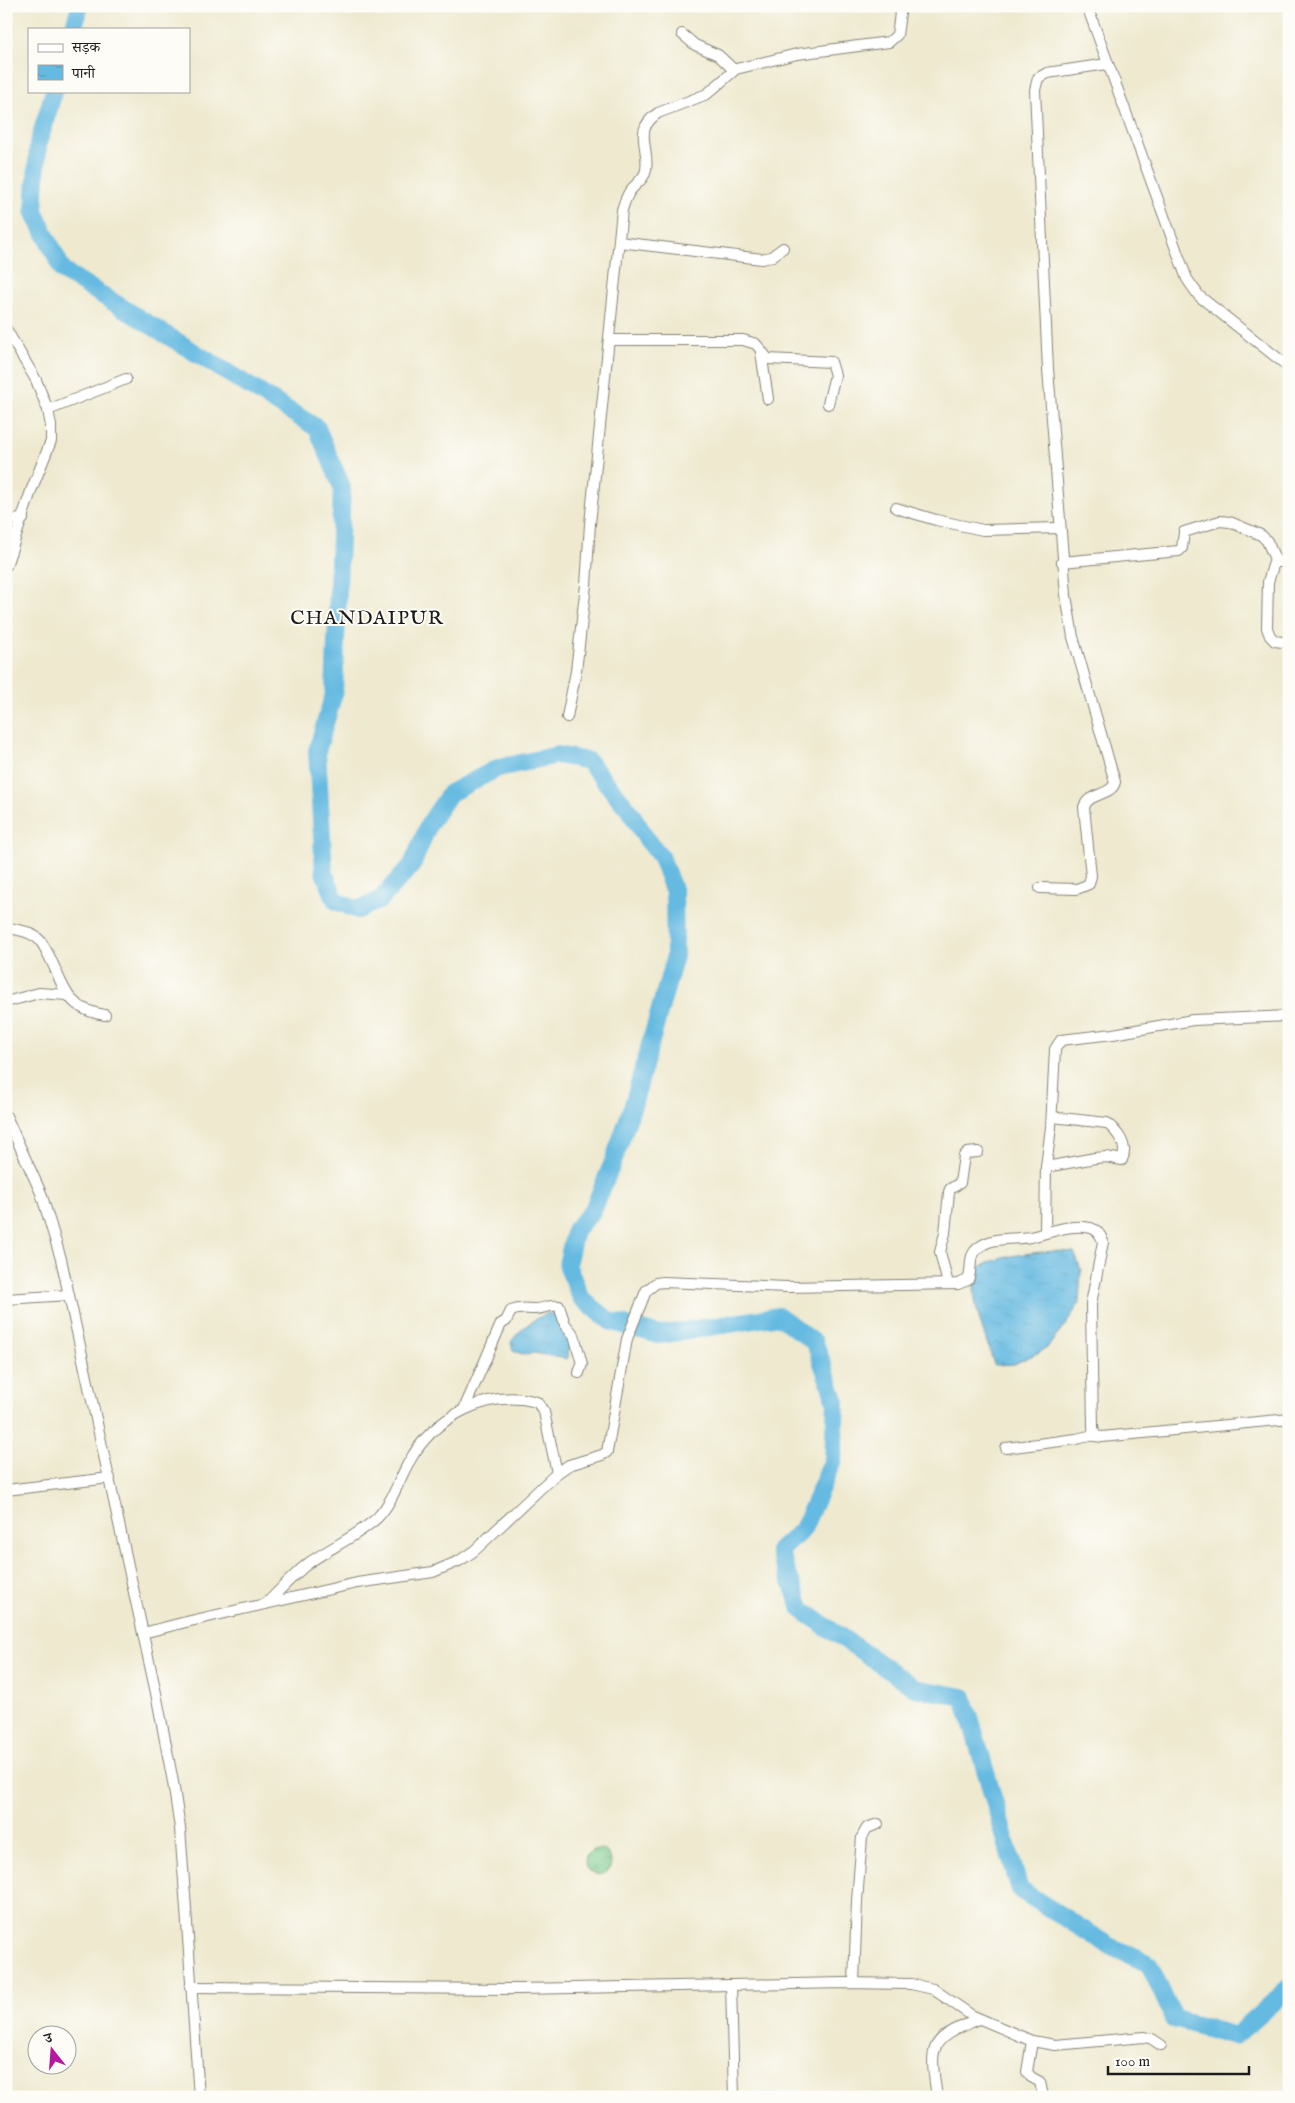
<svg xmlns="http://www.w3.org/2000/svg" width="1295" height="2103" font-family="'IM FELL English','Noto Serif Devanagari',serif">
  <defs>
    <pattern id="wetland-marsh" width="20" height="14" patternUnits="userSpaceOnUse" patternTransform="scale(1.25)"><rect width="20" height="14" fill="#7aca8b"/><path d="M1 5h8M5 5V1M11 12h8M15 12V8" fill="none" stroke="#69ad77"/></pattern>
    <pattern id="water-ripples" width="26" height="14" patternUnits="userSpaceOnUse" patternTransform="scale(1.25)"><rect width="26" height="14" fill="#65bae1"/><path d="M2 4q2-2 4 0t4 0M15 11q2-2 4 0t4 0" fill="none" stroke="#579fc0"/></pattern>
  </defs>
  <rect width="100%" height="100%" fill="#fdfcf7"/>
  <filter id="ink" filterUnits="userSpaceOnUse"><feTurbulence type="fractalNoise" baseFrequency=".02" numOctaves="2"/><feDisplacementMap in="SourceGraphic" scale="10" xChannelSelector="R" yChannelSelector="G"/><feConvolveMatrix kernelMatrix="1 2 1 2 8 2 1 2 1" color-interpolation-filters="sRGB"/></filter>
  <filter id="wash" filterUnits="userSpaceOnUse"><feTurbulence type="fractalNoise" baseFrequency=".0096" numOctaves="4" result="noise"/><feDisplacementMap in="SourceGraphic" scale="20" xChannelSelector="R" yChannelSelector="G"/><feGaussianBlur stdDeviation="1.12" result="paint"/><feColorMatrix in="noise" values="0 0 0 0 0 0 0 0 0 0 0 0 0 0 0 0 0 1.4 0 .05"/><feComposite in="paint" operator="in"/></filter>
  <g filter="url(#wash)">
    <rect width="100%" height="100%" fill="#eee9cf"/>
    <circle fill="url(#wetland-marsh)" stroke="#4b7354" cx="598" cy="1862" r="13"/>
    <g fill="url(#water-ripples)" stroke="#406b7e">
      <path d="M1055 1251 1074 1252 1081 1270 1079 1303 1065 1326 1046 1349 1014 1364 994 1365C985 1330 969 1306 976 1269 1000 1255 1028 1253 1055 1251Z"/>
      <path d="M549 1313 555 1314 570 1343 567 1353 569 1356 567 1359 534 1353 526 1355 513 1351 511 1342C521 1328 533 1319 549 1313Z"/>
    </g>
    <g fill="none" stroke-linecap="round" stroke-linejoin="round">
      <g stroke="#65bae1" stroke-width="18">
        <polyline points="73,29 80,6"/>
        <polyline points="54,91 38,145 34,211 63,271 317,428 342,487 334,693 317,751 324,872 336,901 358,910 380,900 412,865 429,824 450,793 498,768 558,755 588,761 629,810 646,838 661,857 674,892 675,956 633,1105 613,1162 593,1210 575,1230 567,1265 581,1298 610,1321 659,1335 779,1316 815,1343 836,1402 833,1460 803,1529 779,1551 802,1610 915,1688 964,1697 1020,1890 1110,1946 1149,1964 1174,2019 1235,2036 1289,1988"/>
      </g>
    </g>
  </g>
  <g filter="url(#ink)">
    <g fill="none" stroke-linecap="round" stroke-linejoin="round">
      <defs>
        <g id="minor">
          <polyline points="1087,6 1187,279 1199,296 1289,367"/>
          <polyline points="682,34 695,45 718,55 734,70"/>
          <polyline points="619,242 762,259 771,257 783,248"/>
          <polyline points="6,329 36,380 48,410 51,426 51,441 31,491 6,566"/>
          <polyline points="609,340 743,340 756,344 768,359 831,362 835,375 828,404"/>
          <polyline points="761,352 768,399"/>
          <polyline points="48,410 126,379"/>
          <polyline points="896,508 936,520 983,530 1060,528"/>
          <polyline points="6,520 23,519"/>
          <polyline points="1275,559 1268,582 1267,628 1270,636 1275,641 1289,643"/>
          <polyline points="1062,562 1179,551 1182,548 1184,532 1220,521 1230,522 1261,535 1267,541 1275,559 1279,562 1289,562"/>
          <path d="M567 717 576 671 586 585 590 524 622 210C624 203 626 197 630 191 635 184 644 180 646 170 650 146 632 131 658 113L707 94 736 69 797 54 889 42 897 35 901 6"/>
          <path d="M1040 888 1077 889 1089 884 1091 876 1084 807C1089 792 1112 796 1115 782L1073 637 1066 595 1048 369 1035 90 1038 78 1047 73 1107 64"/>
          <path d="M6 928C16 929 28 931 36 937 41 940 44 946 47 952 64 983 63 1009 105 1015"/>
          <polyline points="6,1002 39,993 67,995"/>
          <polyline points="6,1116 41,1193 61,1259 156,1693 173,1782 180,1828 186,1909 199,2097"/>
          <path d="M1046 1167 1095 1158 1106 1157 1122 1160C1129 1145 1117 1132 1107 1123L1052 1117"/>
          <polyline points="1045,1233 1046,1167 1051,1127 1055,1049 1061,1040 1113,1034 1193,1020 1289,1016"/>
          <polyline points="948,1284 940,1252 945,1233 949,1192 950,1189 960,1183 964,1156 967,1153 978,1152"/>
          <polyline points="6,1299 69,1295"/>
          <path d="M464 1409 501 1324 506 1321 511 1311C521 1307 525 1309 535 1309 546 1309 548 1304 559 1306L565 1324 574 1335 582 1364 579 1373"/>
          <polyline points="1006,1448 1076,1439 1094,1435"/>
          <polyline points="6,1490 110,1478"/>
          <path d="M266 1604C280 1590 294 1574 310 1562 332 1547 357 1536 377 1518 393 1502 398 1481 409 1462 433 1418 487 1388 537 1402L544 1412 557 1473"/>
          <path d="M143 1633 186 1622 357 1583 433 1572 459 1561 474 1551 557 1473 569 1465 602 1455 607 1452 627 1339 646 1291 656 1283 663 1282 787 1287 958 1284 968 1280C973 1269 967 1256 978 1248 992 1236 1013 1240 1030 1237 1049 1233 1071 1223 1091 1228 1098 1230 1101 1235 1103 1242L1091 1304 1093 1427 1095 1436 1102 1437 1289 1419"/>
          <polyline points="854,1983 857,1901 862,1837 867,1828 878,1824"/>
          <polyline points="731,1985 734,2097"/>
          <polyline points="190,1987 520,1989 844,1983 911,1984 933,1989 971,2015 1032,2041 1055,2045 1144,2037 1152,2039 1161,2045"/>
          <polyline points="1032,2041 1027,2072 1031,2077 1040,2082 1043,2096"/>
          <path d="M937 2097C929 2043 929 2040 979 2019"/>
        </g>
      </defs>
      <use href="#minor" stroke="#858276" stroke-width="12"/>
      <use href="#minor" stroke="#fff" stroke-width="10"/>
    </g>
  </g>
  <g text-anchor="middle" stroke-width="4" stroke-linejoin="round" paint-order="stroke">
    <g font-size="20" letter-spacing="1" fill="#1c1c1c" stroke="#fdfcf7">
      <text x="367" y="624">CHANDAIPUR</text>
    </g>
  </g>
  <rect width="1295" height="2103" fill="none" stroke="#fdfcf7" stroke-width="25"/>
  <rect x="28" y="28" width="162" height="65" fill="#fdfcf7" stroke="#a3a29f"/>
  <rect x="38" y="44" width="25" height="8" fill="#ffffff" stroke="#a3a29f"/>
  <text x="72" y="52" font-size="15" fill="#1c1c1c">सड़क</text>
  <rect x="38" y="65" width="25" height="15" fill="url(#water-ripples)" stroke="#a3a29f"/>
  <text x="72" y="78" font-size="15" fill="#1c1c1c">पानी</text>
  <g transform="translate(52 2050) rotate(343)"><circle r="24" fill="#fdfcf7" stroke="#a3a29f"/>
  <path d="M0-4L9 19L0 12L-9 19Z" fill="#b5179e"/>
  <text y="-8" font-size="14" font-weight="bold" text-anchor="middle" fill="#1c1c1c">उ</text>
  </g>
  <path d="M1108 2066v8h141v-8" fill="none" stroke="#1c1c1c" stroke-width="2.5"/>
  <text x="1115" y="2066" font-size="15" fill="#1c1c1c" stroke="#fdfcf7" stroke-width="4" paint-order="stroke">100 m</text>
</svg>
